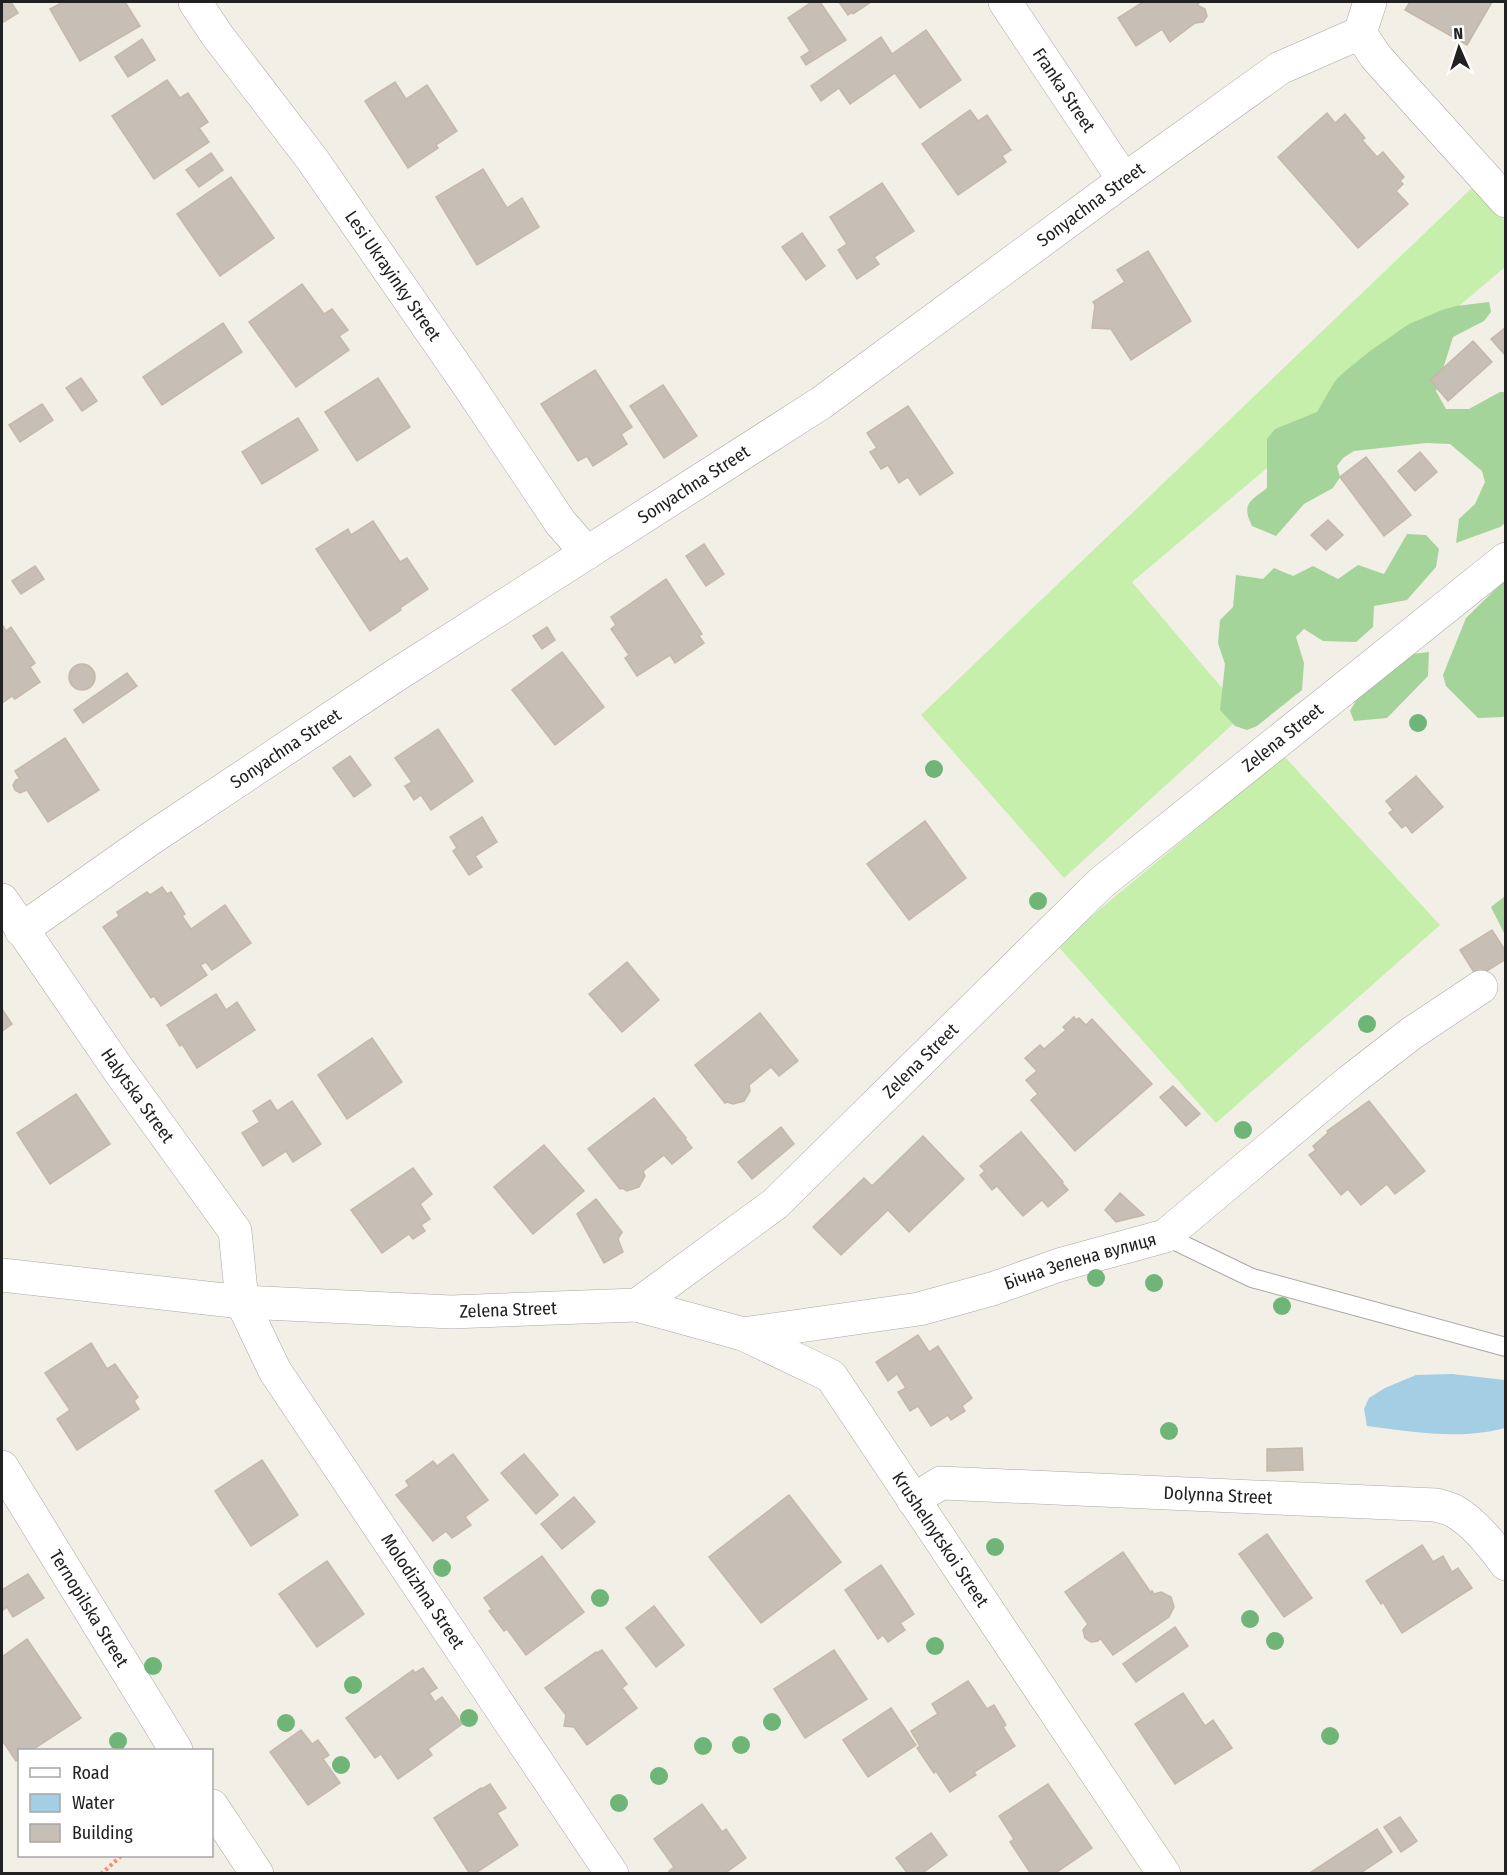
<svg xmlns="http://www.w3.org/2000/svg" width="1507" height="1875" font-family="'Fira Sans Condensed',sans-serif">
  <rect width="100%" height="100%" fill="#f2efe7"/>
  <g fill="#c5efaa">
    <polygon points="1475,185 1505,221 1505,267 1132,582 1244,714 1064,878 921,715"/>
    <polygon points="1284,756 1440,925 1216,1123 1057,945"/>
  </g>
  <g fill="#a4d499">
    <path d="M1489 302 1491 312 1484 321 1453 337 1436 391 1446 409H1469L1500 392H1505V523L1500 527 1456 543 1459 519 1475 504 1485 482 1482 471 1450 444 1426 443 1354 451 1343 458 1337 466 1340 477 1333 488 1304 504 1276 536 1252 526C1241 504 1250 501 1267 488V439L1275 429 1317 412 1335 381 1343 373 1370 351 1409 324 1442 310 1456 306Z"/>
    <polygon points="1407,534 1426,535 1439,549 1436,567 1407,600 1374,606 1373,627 1356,642 1323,641 1304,629 1296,637 1304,663 1302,690 1257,726 1247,730 1235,726 1220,710 1225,664 1218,643 1220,620 1233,607 1236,575 1263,579 1274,568 1293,576 1313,566 1338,579 1358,565 1384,574"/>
    <polygon points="1505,580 1505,715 1503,717 1478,718 1446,686 1443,675 1466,618"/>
    <polygon points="1429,652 1428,676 1387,718 1354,721 1350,711 1362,690 1395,656"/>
    <polygon points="1505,896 1505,935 1491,907"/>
  </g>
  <path fill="#a4cee3" d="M1452 1374 1505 1380V1428C1460 1440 1413 1432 1367 1426L1364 1409 1369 1398 1385 1388 1416 1375Z"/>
  <g fill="#c7bfb6" stroke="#c5b8a8" stroke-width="1.5">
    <polygon points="2,2 11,2 18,13 2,23"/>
    <polygon points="63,2 125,2 140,26 80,61 50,9"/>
    <polygon points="812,2 820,2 846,40 806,65 801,57 810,51 788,18"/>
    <polygon points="839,2 871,2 853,14 852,12 848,15"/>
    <polygon points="1143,2 1198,2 1199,3 1197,5 1205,9 1207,16 1203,22 1195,23 1170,42 1162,29 1136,46 1118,18"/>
    <polygon points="1410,2 1492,2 1467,45 1405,10"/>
    <polygon points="926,30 961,80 920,108 895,73 850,104 839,88 821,101 811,86 881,37 892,54"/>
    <polygon points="142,39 155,60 128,77 115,57"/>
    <polygon points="167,80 180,98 188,93 208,122 199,128 209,142 154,179 112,116"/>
    <polygon points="395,82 406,99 427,85 457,131 436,145 438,148 408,168 365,101"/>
    <polygon points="970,110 978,121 987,115 1011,150 1002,156 1006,162 958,195 922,144"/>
    <polygon points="1327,113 1335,123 1345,114 1365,138 1362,140 1377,157 1383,152 1404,177 1400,181 1403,184 1396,191 1408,204 1358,248 1278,157"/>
    <polygon points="211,153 223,170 199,187 186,170"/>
    <polygon points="483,169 507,208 522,198 539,227 477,265 436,197"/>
    <polygon points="231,177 274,238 220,276 177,214"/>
    <polygon points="882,183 914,231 874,257 879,264 857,279 838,250 847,244 830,217"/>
    <polygon points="802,233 825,266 806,280 782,247"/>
    <polygon points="1148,251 1191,321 1131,360 1111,329 1092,328 1095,305 1093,302 1125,282 1117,270"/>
    <polygon points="302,284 324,314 332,309 348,330 339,336 349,350 296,387 249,322"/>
    <polygon points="223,323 242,352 162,405 143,377"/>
    <polygon points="1506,327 1506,356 1491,339"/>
    <polygon points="1473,341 1492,362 1448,401 1430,380"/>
    <polygon points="595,370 632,427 621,434 627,444 593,466 587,456 578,461 541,404"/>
    <polygon points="81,378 97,401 82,411 66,388"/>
    <polygon points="378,378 410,427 357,461 325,412"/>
    <polygon points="663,385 697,436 664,458 630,406"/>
    <polygon points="42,404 53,420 20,442 9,425"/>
    <polygon points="908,406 953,473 920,495 908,477 899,483 888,465 881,469 870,452 877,448 867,433"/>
    <polygon points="298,418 318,450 262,484 242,452"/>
    <polygon points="1420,452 1437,472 1415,491 1398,471"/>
    <polygon points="1366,457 1411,515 1384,536 1340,477"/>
    <polygon points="1328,520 1343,535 1326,550 1311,535"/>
    <polygon points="373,521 400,562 407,558 428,589 400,608 401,610 370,631 316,549 348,529 351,535"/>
    <polygon points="704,544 724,574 706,586 686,556"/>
    <polygon points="35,566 44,579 21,594 12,581"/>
    <polygon points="666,579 702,634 699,636 704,643 675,663 670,655 637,676 625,658 629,655 611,629 616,625 611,617"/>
    <polygon points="2,624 6,631 11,627 35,663 30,667 40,682 15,699 12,696 2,703"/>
    <polygon points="547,627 555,640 542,649 533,636"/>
    <polygon points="562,652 604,707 555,745 512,690"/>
    <circle cx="82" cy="677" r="13"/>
    <polygon points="127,673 137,686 83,723 74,710"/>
    <polygon points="438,729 473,781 431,810 421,795 414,800 405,786 412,782 395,758"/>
    <polygon points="65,738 99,790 48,822 27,790 20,793 15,790 13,785 16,780 20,779 15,771"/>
    <polygon points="350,756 371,785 354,797 333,768"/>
    <polygon points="1416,776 1443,807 1412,833 1406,825 1402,828 1389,813 1393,810 1386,801"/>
    <polygon points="482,817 497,842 475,856 482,867 469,875 453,851 457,848 450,837"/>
    <polygon points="925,821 966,878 909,920 867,864"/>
    <polygon points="162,887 167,894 171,892 185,914 182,916 191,929 225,905 251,943 212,970 206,962 200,965 207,975 161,1006 154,996 151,998 103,927 119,916 117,912 147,892 150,895"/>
    <polygon points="1492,930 1506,952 1506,959 1477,977 1460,950"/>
    <polygon points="627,962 659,1000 622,1032 589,994"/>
    <polygon points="216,994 226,1010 237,1002 255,1030 197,1068 182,1044 180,1046 167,1025"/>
    <polygon points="2,1009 12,1024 2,1031"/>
    <polygon points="760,1013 798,1061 779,1076 771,1067 749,1085 750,1091 744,1101 733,1104 727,1102 725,1103 695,1065"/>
    <polygon points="1074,1017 1076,1020 1079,1018 1086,1025 1092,1019 1152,1084 1075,1151 1031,1100 1038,1094 1026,1080 1037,1071 1025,1058 1040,1045 1044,1049 1066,1030 1063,1027"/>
    <polygon points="372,1038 402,1082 347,1119 318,1075"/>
    <polygon points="1173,1086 1200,1114 1186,1126 1160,1097"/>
    <polygon points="76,1094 110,1144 50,1184 17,1133"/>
    <polygon points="654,1098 686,1138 685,1139 692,1148 672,1164 664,1155 643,1171 645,1176 639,1187 627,1191 622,1188 620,1189 588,1149"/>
    <polygon points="270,1100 277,1111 292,1101 321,1144 293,1162 286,1151 263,1166 242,1133 260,1122 253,1111"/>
    <polygon points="1369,1101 1425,1171 1395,1194 1387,1184 1361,1205 1348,1189 1341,1195 1309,1155 1316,1150 1313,1146 1328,1133 1327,1131"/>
    <polygon points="781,1127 794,1144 752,1179 738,1162"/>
    <polygon points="1021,1132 1063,1182 1062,1183 1068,1190 1048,1207 1042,1200 1023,1216 997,1186 992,1190 980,1175 985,1171 980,1166"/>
    <polygon points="923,1136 964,1179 909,1232 888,1210 841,1255 813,1227 864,1178 872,1186"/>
    <polygon points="544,1145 584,1191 533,1234 494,1187"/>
    <polygon points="413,1168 432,1194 420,1204 430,1219 421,1225 425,1231 413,1239 409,1234 382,1253 351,1210"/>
    <polygon points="1120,1193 1144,1215 1116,1222 1105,1210"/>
    <polygon points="596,1199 622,1232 618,1239 623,1252 604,1263 577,1214"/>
    <polygon points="918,1335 929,1352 938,1346 972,1398 962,1406 965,1411 951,1420 948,1415 931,1426 918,1406 910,1411 898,1392 906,1388 897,1374 888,1381 876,1362"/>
    <polygon points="91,1343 107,1369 115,1364 138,1397 134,1401 139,1409 77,1450 57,1419 70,1410 45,1373"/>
    <polygon points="1302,1448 1303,1470 1267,1471 1267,1449"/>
    <polygon points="453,1454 488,1500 465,1517 471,1525 452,1538 446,1531 433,1541 396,1495 409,1486 406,1481 433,1461 437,1466"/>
    <polygon points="524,1454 558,1495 536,1514 501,1473"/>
    <polygon points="262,1460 298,1515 251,1546 215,1491"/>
    <polygon points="789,1495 841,1562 761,1623 709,1557"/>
    <polygon points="574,1497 595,1522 562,1549 541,1524"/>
    <polygon points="1267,1534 1312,1598 1284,1617 1239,1554"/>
    <polygon points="1422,1545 1433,1562 1443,1556 1452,1572 1458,1568 1472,1588 1402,1633 1383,1602 1381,1604 1366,1581"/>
    <polygon points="1123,1552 1151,1593 1152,1591 1154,1594 1161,1592 1171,1597 1174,1607 1169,1617 1113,1655 1100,1638 1098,1641 1091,1642 1085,1638 1083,1630 1088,1624 1065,1592"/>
    <polygon points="542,1556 584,1612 526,1655 507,1629 504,1631 489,1611 492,1609 484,1598"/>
    <polygon points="327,1561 364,1614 317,1647 279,1594"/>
    <polygon points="881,1565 914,1614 900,1623 905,1630 888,1642 883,1635 878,1639 845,1590"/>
    <polygon points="28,1574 44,1598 13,1617 7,1607 2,1611 2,1590"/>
    <polygon points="654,1606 684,1645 656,1667 626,1628"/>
    <polygon points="1175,1627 1188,1646 1136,1682 1123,1664"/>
    <polygon points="27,1639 81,1718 32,1750 20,1750 20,1759 16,1761 2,1740 2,1657"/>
    <polygon points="602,1650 627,1684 622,1688 637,1708 587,1745 574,1727 564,1726 566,1715 545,1688 596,1652 597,1653"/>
    <polygon points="834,1650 867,1699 805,1738 774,1689"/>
    <polygon points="423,1668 437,1688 429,1693 435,1702 442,1697 462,1724 428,1749 432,1755 398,1779 381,1754 375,1758 346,1718 413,1670 415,1673"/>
    <polygon points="968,1681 987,1709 994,1705 1006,1725 1003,1727 1015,1746 974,1772 976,1775 950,1792 936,1771 934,1773 917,1748 920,1746 911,1731 938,1714 932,1704"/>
    <polygon points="1183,1693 1205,1726 1213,1720 1232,1748 1175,1784 1135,1724"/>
    <polygon points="891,1708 916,1745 868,1777 843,1740"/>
    <polygon points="301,1730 312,1744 318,1740 329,1755 323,1759 340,1783 308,1805 270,1752"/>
    <polygon points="490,1784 506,1808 497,1813 518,1845 474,1874 470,1874 434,1818 481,1788 482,1789"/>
    <polygon points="1048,1784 1092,1848 1054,1874 1031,1874 1010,1842 1014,1839 999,1816"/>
    <polygon points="702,1804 722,1832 726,1829 746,1858 724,1874 670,1874 669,1871 674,1867 654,1839"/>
    <polygon points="1400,1817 1417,1841 1401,1852 1384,1827"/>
    <polygon points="1377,1829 1392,1852 1359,1874 1308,1874"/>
    <polygon points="931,1833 947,1855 921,1874 908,1874 896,1858"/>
  </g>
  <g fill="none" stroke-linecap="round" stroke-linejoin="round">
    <defs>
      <polyline id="service" points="1165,1236 1252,1278 1506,1347"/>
      <g id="minor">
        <path id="s1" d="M195 2 217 35 312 159 467 383 560 522 587 553"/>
        <path id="s2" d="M1005 2 1124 180"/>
        <polyline points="1360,33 1376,57 1506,201"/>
        <polyline points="1360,33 1370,2"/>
        <path id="s3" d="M2 900 118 1069 235 1231 242 1302 275 1371 612 1874"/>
        <path id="s4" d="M21 930 150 839 393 677 821 403 1124 180 1280 68 1360 33"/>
        <path id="s5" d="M2 1275 242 1302 451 1312 637 1305 775 1204 1101 883 1506 559"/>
        <path id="s6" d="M637 1305 743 1334 831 1376 1164 1874"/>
        <path id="s7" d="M743 1334 919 1309 992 1289 1059 1265 1165 1236 1350 1081 1412 1033 1481 987"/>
        <path id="s8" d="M2 1467 176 1750"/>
        <path id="s9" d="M913 1500 941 1483 1436 1505C1442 1507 1449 1508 1454 1511 1474 1522 1493 1546 1506 1564"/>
        <polyline points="212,1806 257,1874"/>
      </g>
    </defs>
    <use href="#service" stroke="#a8a8a8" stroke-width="20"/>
    <use href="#minor" stroke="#a8a8a8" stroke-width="34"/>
    <polyline stroke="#ff896b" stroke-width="4" stroke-dasharray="3 3" stroke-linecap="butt" points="101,1874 121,1856"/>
    <use href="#service" stroke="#fff" stroke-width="18"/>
    <use href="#minor" stroke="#fff" stroke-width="33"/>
  </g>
  <g fill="#6fb577">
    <circle cx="1418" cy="723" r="9"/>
    <circle cx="934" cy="769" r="9"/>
    <circle cx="1038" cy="901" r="9"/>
    <circle cx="1367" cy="1024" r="9"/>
    <circle cx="1243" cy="1130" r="9"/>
    <circle cx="1096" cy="1278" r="9"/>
    <circle cx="1154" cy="1283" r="9"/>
    <circle cx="1282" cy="1306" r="9"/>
    <circle cx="1169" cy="1431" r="9"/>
    <circle cx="995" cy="1547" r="9"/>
    <circle cx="442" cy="1568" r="9"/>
    <circle cx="600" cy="1598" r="9"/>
    <circle cx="1250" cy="1619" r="9"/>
    <circle cx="1275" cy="1641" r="9"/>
    <circle cx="935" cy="1646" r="9"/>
    <circle cx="153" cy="1666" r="9"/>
    <circle cx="353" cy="1685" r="9"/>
    <circle cx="469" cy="1718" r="9"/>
    <circle cx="772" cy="1722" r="9"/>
    <circle cx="286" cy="1723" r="9"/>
    <circle cx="1330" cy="1736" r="9"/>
    <circle cx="118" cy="1741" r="9"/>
    <circle cx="741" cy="1745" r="9"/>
    <circle cx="703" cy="1746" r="9"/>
    <circle cx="341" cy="1765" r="9"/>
    <circle cx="659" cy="1776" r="9"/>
    <circle cx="619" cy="1803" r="9"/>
  </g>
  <g text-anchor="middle" stroke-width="4.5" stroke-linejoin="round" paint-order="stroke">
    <g font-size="18" fill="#212121" stroke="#fff">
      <text dy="6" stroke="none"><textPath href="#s2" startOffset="106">Franka Street</textPath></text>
      <text dy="6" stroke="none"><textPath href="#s4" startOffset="1293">Sonyachna Street</textPath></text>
      <text dy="6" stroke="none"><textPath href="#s1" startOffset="338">Lesi Ukrayinky Street</textPath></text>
      <text dy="6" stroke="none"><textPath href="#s4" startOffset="807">Sonyachna Street</textPath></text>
      <text dy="6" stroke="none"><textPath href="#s5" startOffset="1498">Zelena Street</textPath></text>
      <text dy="6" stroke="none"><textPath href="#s4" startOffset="321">Sonyachna Street</textPath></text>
      <text dy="6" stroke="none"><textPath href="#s5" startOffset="1012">Zelena Street</textPath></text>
      <text dy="6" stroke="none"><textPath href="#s3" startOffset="238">Halytska Street</textPath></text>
      <text dy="6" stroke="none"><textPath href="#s7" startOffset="346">Бічна Зелена вулиця</textPath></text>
      <text dy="6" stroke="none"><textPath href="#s5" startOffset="508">Zelena Street</textPath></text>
      <text dy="6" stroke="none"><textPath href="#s9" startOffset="310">Dolynna Street</textPath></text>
      <text dy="6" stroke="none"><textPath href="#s6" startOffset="404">Krushelnytskoi Street</textPath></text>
      <text dy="6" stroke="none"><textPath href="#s3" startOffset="818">Molodizhna Street</textPath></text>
      <text dy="6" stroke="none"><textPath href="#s8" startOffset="166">Ternopilska Street</textPath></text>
    </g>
  </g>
  <rect width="1507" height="1875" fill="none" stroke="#212121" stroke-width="6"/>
  <rect x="18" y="1749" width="195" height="108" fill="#ffffff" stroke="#a6a6a6" stroke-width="1.5"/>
  <rect x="30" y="1768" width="30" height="9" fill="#ffffff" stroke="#a6a6a6" stroke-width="1.5"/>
  <text x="72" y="1779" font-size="18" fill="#212121">Road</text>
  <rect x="30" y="1794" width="30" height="18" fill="#a4cee3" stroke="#a6a6a6" stroke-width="1.5"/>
  <text x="72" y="1809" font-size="18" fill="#212121">Water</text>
  <rect x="30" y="1824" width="30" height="18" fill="#c7bfb6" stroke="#a6a6a6" stroke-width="1.5"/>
  <text x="72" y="1839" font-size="18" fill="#212121">Building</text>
  <g transform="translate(1459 48) rotate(357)" stroke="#ffffff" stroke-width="4.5" paint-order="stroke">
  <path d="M0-4.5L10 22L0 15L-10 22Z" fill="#212121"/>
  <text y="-9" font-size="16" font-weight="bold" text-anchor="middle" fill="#212121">N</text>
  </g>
</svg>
